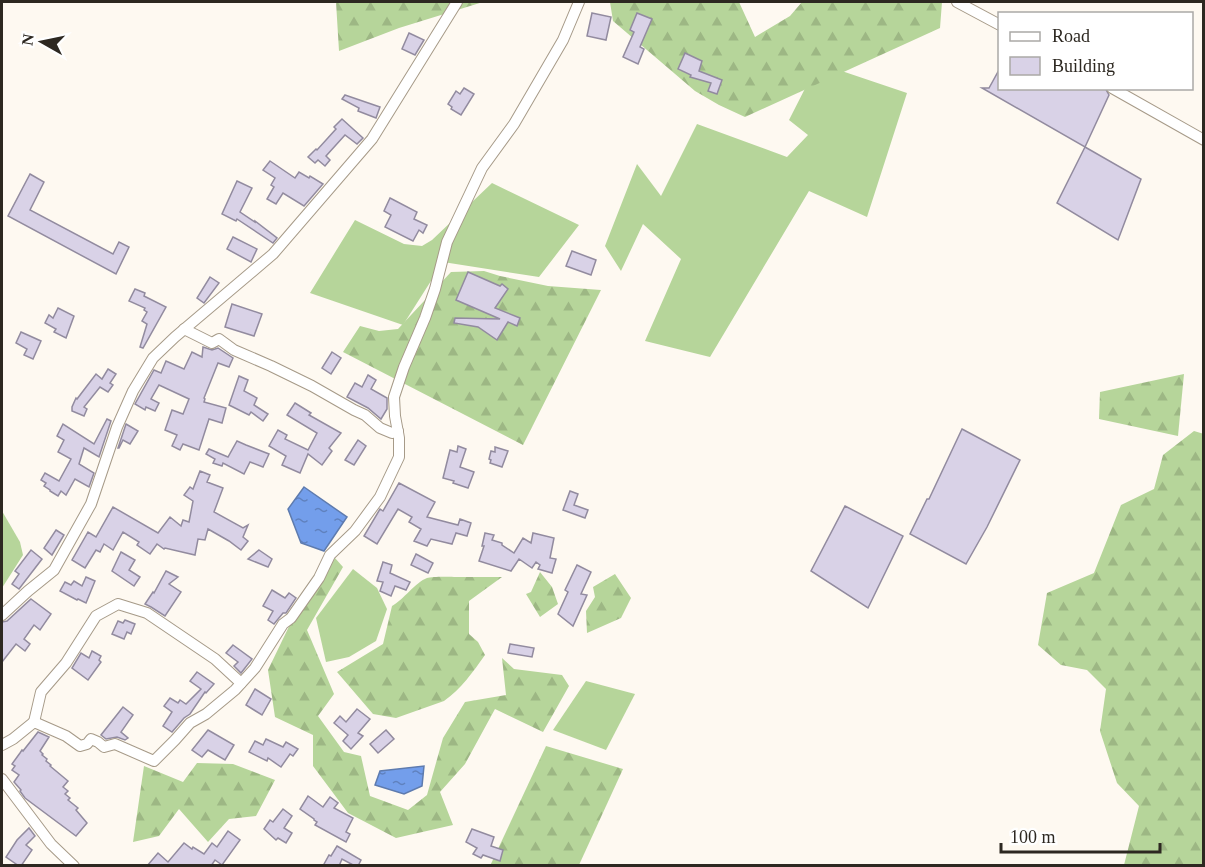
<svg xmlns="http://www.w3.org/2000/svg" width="1205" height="867" font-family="'Times New Roman',serif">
  <defs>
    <pattern id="forest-firs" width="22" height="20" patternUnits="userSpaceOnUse" patternTransform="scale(1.5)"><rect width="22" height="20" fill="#b6d59a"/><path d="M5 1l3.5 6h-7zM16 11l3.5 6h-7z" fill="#9db784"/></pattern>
    <pattern id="water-ripples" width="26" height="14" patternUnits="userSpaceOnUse" patternTransform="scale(1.5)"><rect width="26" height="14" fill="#739eeb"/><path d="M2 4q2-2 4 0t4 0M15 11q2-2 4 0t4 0" fill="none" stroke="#5f81be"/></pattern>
  </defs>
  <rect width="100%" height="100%" fill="#fef9f1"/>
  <g fill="#b6d59a">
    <polygon points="818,63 907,93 867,217 809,191 710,357 645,341 681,259 643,224 621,271 605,246 637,164 661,196 697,124 787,157 808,135 789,120"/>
    <polygon points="492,183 579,225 539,277 443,262 403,325 310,293 355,220 404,244 422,246 432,240"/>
    <polygon points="2,511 20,542 23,555 2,588"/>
    <polygon points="353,569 377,588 387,609 376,641 349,657 326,662 316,618"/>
    <polygon points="586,681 635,694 606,750 553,730"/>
  </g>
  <g fill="url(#forest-firs)">
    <polygon points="336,2 483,2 399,28 339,51"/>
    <polygon points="610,2 739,2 755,37 790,16 802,2 942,2 940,28 745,117 719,105 695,91 613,21"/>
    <polygon points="484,271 500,276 548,286 601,290 523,445 343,352 360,326 379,331 398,329 451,272"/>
    <polygon points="1184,374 1178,436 1099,419 1100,392"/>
    <polygon points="1194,431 1204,434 1203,865 1124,865 1139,806 1117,783 1100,731 1106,689 1087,670 1061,665 1038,645 1047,593 1094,573 1121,505 1154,489 1163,455"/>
    <polygon points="335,558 343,567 307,630 334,694 318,716 344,752 361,756 370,796 408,810 427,795 443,738 465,702 506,695 502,658 514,669 562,675 569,686 543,732 495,709 465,764 440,792 453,825 396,838 348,813 313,766 313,735 275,717 268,670 295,614"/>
    <polygon points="540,572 552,587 558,604 540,617 526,594 531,592"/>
    <polygon points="615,574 631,598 621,618 587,633 586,611 595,597 593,587"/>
    <path d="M462 577H502L469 601V634L478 642 485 655C473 672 461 689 444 701L396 718 373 714 337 672 383 644 392 606C403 600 416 582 427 578 433 576 454 577 462 577Z"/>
    <polygon points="546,746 623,769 579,865 490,866"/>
    <polygon points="197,763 233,764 275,780 256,816 229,819 208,842 179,809 159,836 133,842 144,766 183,782"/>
  </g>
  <g fill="url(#water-ripples)" stroke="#5e7bae" stroke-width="1.5">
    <polygon points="304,487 347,517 324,551 301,543 288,509"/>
    <polygon points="424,766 422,786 404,794 375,785 380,771"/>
  </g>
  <g fill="#d9d2e7" stroke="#928b9f" stroke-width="1.5">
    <polygon points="592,13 611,17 606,40 587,36"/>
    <polygon points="637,13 652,19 640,47 644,49 638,64 623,57 634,32 630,30"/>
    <polygon points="409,33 424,40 415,55 402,49"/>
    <polygon points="685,53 702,61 699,71 722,80 717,94 708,91 711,83 690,77 691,75 678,69"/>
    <polygon points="999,70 999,88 1105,88 1109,95 1085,147 982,88 989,88"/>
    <polygon points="464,88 474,94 461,115 451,109 452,107 448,104 456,91 460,94"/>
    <polygon points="345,95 380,107 376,118 358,111 359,108 342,99"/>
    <polygon points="342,119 363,138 357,144 345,135 326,156 330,160 325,166 318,160 315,163 308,157 316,149 317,150 336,129 334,127"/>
    <polygon points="1085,147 1141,179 1118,240 1057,203"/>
    <polygon points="270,161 295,178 299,172 309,178 310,176 323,184 304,206 283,193 276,204 267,199 274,187 271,185 275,178 263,170"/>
    <polygon points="30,174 44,182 30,210 113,254 119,242 129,247 116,274 8,216"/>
    <polygon points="237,181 252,188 240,212 255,222 255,221 277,238 273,243 237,219 236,221 222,214"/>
    <polygon points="390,198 417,212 414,219 427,225 423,233 419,230 413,241 385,227 391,215 384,211"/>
    <polygon points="233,237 257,249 251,262 227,249"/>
    <polygon points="572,251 596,260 591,275 566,266"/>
    <polygon points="468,272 500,286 502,284 508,289 495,308 520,318 517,326 508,322 497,340 478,327 454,323 455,318 500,319 456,300"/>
    <polygon points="210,277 219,283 204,303 197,298"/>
    <polygon points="135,289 145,293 144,296 166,307 143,348 140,347 147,324 142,321 147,312 144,310 145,308 129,301"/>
    <polygon points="232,304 262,314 254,336 225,327"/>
    <polygon points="58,308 74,316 66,338 54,332 56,329 45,323 49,315 53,318"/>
    <polygon points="21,332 41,341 33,359 24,355 27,349 16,343"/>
    <polygon points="203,347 212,350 218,348 233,358 229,367 218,363 204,398 205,399 204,402 226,408 222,423 209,419 199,450 183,444 180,450 172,446 177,435 165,430 172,410 183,414 189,399 159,385 151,399 159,403 155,411 146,407 145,410 135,404 154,370 161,373 166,361 184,369 192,352 202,357"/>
    <polygon points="332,352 341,358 331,374 322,368"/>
    <polygon points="108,369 116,374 110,383 113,385 108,392 100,387 84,407 87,409 84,416 72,411 72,407 76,398 77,399 96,374 102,379"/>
    <polygon points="368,375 376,380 371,389 387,398 387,409 381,419 368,408 347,397 355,383 362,387"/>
    <polygon points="239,376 248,380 244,391 257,398 254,405 268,414 263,421 251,412 249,415 229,405"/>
    <polygon points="295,403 311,413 309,415 341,433 329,448 332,451 322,465 308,454 300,473 282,465 286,456 269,446 278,430 287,435 285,439 308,450 317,433 287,415"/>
    <polygon points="107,419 111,421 99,457 84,448 79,464 94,473 89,487 75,479 66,495 61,491 58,496 50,491 50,490 44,486 46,483 41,480 45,473 59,481 71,459 58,452 64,440 57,436 63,424 94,444"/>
    <polygon points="126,424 138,431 130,444 123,440 119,448 118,448"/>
    <polygon points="962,429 1020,460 987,527 966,564 910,534 927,499 929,499"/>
    <polygon points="358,440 366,446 354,465 345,460"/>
    <polygon points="237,441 246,445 269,454 263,467 250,462 244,474 223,463 222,466 213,463 215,459 206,454 209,449 228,457"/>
    <polygon points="458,446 466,449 460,467 474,472 468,488 453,483 454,481 443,478 450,450 457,452"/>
    <polygon points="495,447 508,451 502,467 490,463 491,460 489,459 491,451 495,452"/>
    <polygon points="200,471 210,475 207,482 223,488 214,512 243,528 248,525 243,537 248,541 241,550 229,541 208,529 205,540 198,539 195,555 165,548 164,549 157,544 150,554 137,545 139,542 123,532 113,550 104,544 100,552 96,550 85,568 72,560 88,532 96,537 113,507 158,533 170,517 181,526 183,520 189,522 193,501 184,495 190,487 193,489"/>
    <polygon points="399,483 435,502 427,517 458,525 460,519 471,523 467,536 456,533 452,544 431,539 427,546 414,541 421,529 409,522 412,517 398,509 377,544 364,536 380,509 383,511"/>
    <polygon points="570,491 578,494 574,505 588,510 585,518 563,510"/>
    <polygon points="845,506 903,536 868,608 811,571"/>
    <polygon points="56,530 64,535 52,555 44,548"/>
    <polygon points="485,533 494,535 492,540 502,543 502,545 514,553 523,538 531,543 533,533 554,538 550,558 556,559 552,573 538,569 540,565 536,562 532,568 519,559 511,571 479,561 484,546 482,546"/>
    <polygon points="31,550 42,559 19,589 12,584 19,574 15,571"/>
    <polygon points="259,550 272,559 268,567 248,559"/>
    <polygon points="121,552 135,560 129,570 140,577 134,586 112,571"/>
    <polygon points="416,554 433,563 428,573 411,565"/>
    <polygon points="383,562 392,565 390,573 410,582 406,590 395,586 391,596 380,591 383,582 377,581"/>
    <polygon points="577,565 591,572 581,594 587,595 573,626 558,614 568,592 565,590"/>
    <polygon points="166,571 178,577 169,584 181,592 165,616 151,607 145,604 153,592 154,593"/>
    <polygon points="86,577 95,581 86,603 78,599 77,600 60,591 65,582 71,585 74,581 82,586"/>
    <polygon points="272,590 285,598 289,593 296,598 286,613 283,613 274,624 268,620 273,611 263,606"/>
    <polygon points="31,599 51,614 40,630 34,625 24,639 30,644 25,651 16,644 2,662 2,622 7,621"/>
    <polygon points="125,620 135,624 131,634 127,632 124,639 112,634 118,621 123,623"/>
    <polygon points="510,644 534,648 532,657 508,653"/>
    <polygon points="233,645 252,659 241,673 234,666 238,662 226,653"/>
    <polygon points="92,651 101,656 99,660 101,662 88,680 72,668 81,653 89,658"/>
    <polygon points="197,672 214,684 206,693 205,692 190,714 184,718 172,732 163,726 172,712 164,706 170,698 178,703 180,700 186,704 201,689 190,681"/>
    <polygon points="255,689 271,699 262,715 246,705"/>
    <polygon points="123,707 133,715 121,732 128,738 125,740 117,737 106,739 101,735"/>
    <polygon points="357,709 370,719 358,733 363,736 351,749 343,741 348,735 334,723 340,716 346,722"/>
    <polygon points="208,730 234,745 225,760 208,750 202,757 192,750"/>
    <polygon points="386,730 394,739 378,753 370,744"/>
    <polygon points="38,732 49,737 40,751 43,754 42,755 47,759 46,761 51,765 50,766 68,781 63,787 68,791 65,794 70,798 68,800 78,808 76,810 87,823 76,836 25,798 20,791 21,790 14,782 19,775 12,770 15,766 12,764 20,753 22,750 23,751"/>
    <polygon points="266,739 283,747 286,742 298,749 293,756 290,754 281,767 268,758 267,761 249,752 255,741 263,745"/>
    <polygon points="308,796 323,807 330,797 338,803 334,808 353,818 346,832 350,834 346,842 315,825 317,822 314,820 314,819 300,809"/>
    <polygon points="283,809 292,816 284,828 292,833 286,843 278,838 276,840 264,829 270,820 273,822"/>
    <polygon points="29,828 35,836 26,845 32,850 21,866 19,866 6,857 17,840"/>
    <polygon points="472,829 494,837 491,846 503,850 500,861 483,855 481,858 473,854 477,848 466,842"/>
    <polygon points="228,831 240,840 222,865 215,860 211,866 147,866 158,853 168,862 184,843 192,849 193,847 204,854 212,843 217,847"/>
    <polygon points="337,846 361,860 358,866 355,866 342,859 339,866 323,866 329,855 331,856"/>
  </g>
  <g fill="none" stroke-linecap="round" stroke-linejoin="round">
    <defs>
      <g id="minor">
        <polyline points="957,2 1000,25"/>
        <polyline points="1112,88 1204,140"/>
        <polyline points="184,329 212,343 219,339 234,350 271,366 312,386 354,410 365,415 380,428 392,433 398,431"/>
        <polyline points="2,615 28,591 54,570 91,504 117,427 133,391 153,358 175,337 273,254 372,139 457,2"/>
        <polyline points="34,722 41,692 66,663 96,616 118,604 147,613 215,659 241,683"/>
        <polyline points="2,745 13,739 34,722 66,736 80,746 87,744 91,739 98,742 104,747 115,744 154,761 175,740 190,723 206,714 235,690 255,668 283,624 291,618 319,578 330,555 355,531 380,497 399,457 399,438 395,416 394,397 404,367 425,318 435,289 447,242 482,168 514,124 563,40 579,2"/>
        <polyline points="2,779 51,844 74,866"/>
      </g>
    </defs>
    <use href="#minor" stroke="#a69a88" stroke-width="12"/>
    <use href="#minor" stroke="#fff" stroke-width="10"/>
  </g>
  <rect width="1205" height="867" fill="none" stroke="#2d2821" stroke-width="6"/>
  <rect x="998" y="12" width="195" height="78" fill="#ffffff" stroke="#aba9a6" stroke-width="1.5"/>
  <rect x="1010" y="32" width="30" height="9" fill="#ffffff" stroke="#aba9a6" stroke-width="1.5"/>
  <text x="1052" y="42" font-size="18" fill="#2d2821">Road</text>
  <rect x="1010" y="57" width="30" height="18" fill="#d9d2e7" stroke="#aba9a6" stroke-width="1.5"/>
  <text x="1052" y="72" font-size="18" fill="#2d2821">Building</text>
  <g transform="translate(42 42) rotate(279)" stroke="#ffffff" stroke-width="4.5" paint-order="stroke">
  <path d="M0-4.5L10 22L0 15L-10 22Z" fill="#2d2821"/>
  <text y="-9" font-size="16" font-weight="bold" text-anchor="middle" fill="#2d2821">N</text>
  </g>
  <path d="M1001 843v9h159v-9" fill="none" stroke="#2d2821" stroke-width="3"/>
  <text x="1010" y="843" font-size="18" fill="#2d2821" stroke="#ffffff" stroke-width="4.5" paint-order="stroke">100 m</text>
</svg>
